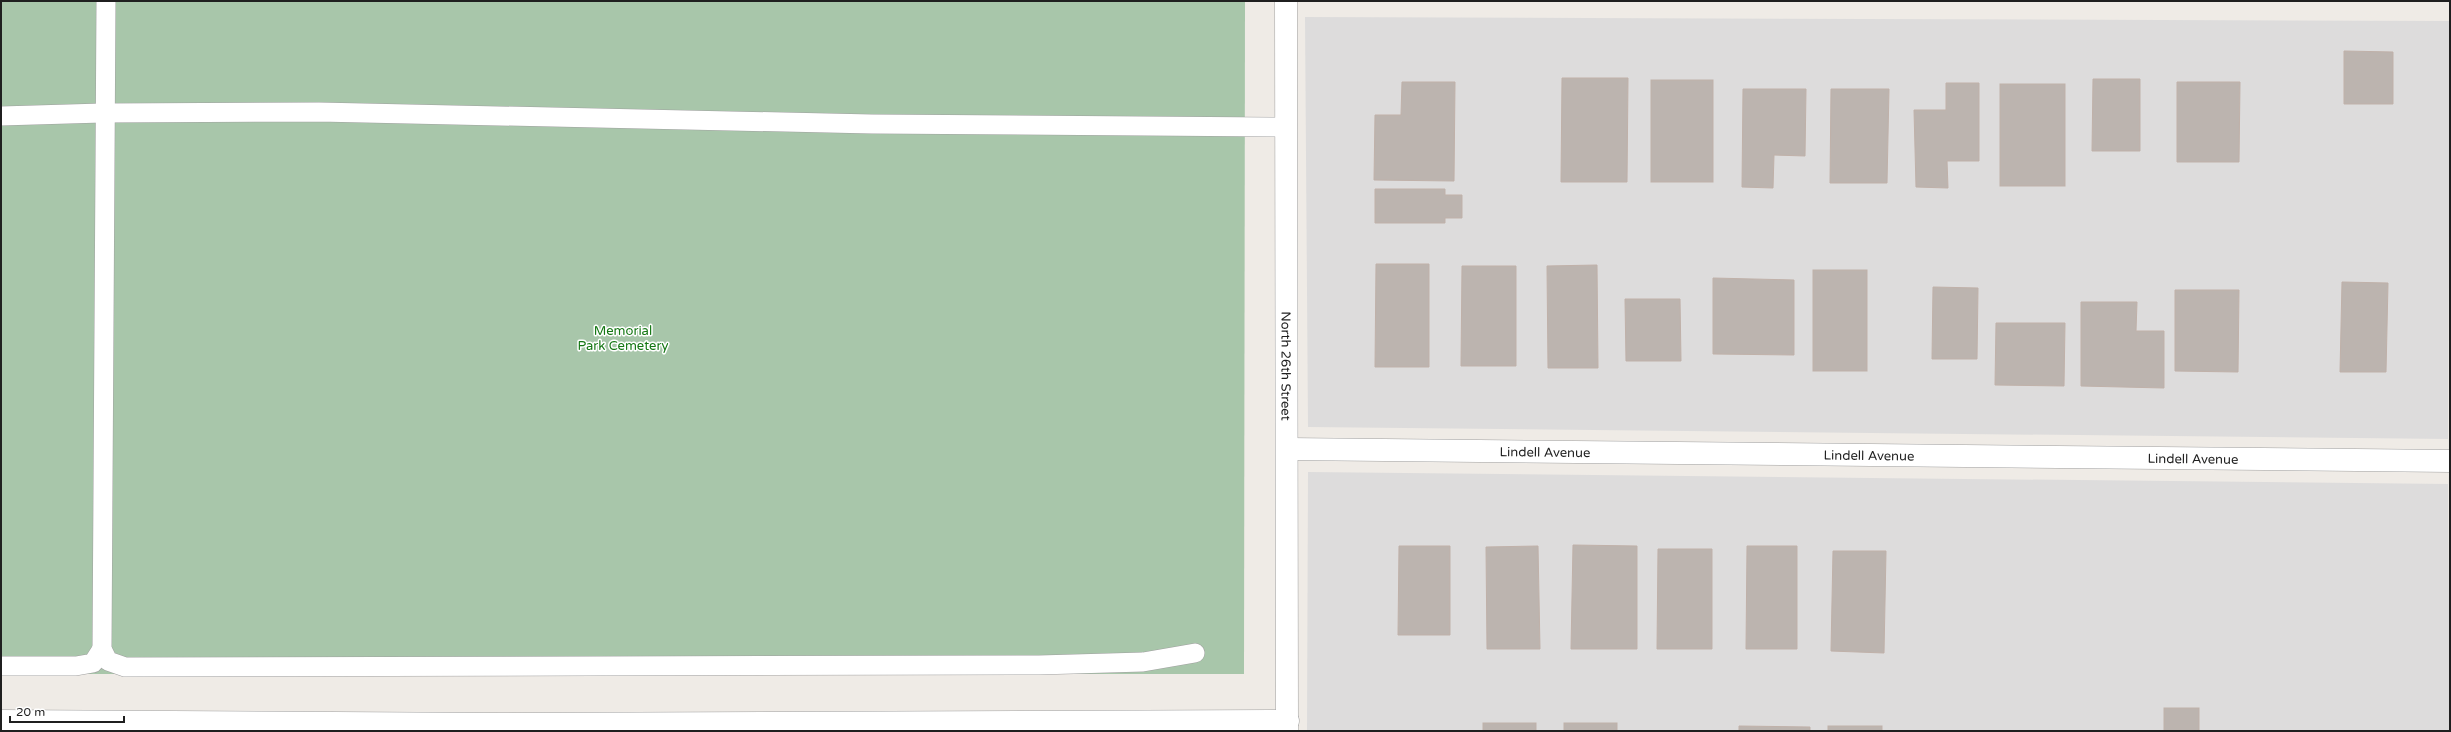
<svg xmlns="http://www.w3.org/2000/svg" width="2451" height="732" font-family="'Varela Round',sans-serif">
  <rect width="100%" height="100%" fill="#efebe6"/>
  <g fill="#dddcdc">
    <polygon points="1305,17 2450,21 2448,439 1308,427"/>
    <polygon points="1308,472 2448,484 2450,731 1307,731"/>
  </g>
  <polygon fill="#a8c6aa" points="1,1 1245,1 1244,674 1,674"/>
  <g fill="#bcb4af" stroke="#c0b1a9">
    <polygon points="2344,51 2393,52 2393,104 2344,104"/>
    <polygon points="1562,78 1628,78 1627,182 1561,182"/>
    <polygon points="2093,79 2140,79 2140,151 2092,151"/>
    <rect x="1651" y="80" width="62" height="102"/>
    <polygon points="1402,82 1455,82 1454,181 1374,180 1375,115 1401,115"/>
    <polygon points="2177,82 2240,82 2239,162 2177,162"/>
    <polygon points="1946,83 1979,83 1979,161 1947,161 1948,188 1916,187 1914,110 1946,110"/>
    <rect x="2000" y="84" width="65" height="102"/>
    <polygon points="1743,89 1806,89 1805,156 1774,155 1773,188 1742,187"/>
    <polygon points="1831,89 1889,89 1887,183 1830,183"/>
    <polygon points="1375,189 1445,189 1445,195 1462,195 1462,218 1445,218 1445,223 1375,223"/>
    <polygon points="1376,264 1429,264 1429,367 1375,367"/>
    <polygon points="1597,265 1598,368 1548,368 1547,266"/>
    <polygon points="1462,266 1516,266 1516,366 1461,366"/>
    <rect x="1813" y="270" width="54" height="101"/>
    <polygon points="1713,278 1794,280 1794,355 1713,354"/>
    <polygon points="2342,282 2388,283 2386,372 2340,372"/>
    <polygon points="1933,287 1978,288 1977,359 1932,359"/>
    <polygon points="2175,290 2239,290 2238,372 2175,371"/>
    <polygon points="1625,299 1680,299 1681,361 1626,361"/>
    <polygon points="2081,302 2137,302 2136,331 2164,331 2164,388 2081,386"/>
    <polygon points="1996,323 2065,323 2064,386 1995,385"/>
    <polygon points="1573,545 1637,546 1637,649 1571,649"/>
    <polygon points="1399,546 1450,546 1450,635 1398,635"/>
    <polygon points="1538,546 1540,649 1487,649 1486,547"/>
    <polygon points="1747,546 1797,546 1797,649 1746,649"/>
    <polygon points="1658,549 1712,549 1712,649 1657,649"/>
    <polygon points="1833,551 1886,551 1884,653 1831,651"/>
    <rect x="2164" y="708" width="35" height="23"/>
    <rect x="1483" y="723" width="53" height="8"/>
    <rect x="1564" y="723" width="53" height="8"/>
    <polygon points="1739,726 1810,727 1810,731 1739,731"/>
    <rect x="1828" y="726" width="54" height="5"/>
  </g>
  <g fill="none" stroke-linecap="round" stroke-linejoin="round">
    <defs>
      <g id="lane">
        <polyline points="106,1 102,649 108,661 125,667 1039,665 1143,662 1195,653"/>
        <polyline points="1,116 102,113 319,112 872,124 1286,127"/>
        <polyline points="1,666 76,666 93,663 102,649"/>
      </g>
      <g id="street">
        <path id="s1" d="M1286 1 1287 731"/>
        <path id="s2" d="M1288 449 2450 461"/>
        <polyline points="1,721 499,724 1288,721"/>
      </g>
    </defs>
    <use href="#lane" stroke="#a0a0a0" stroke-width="20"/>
    <use href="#street" stroke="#a0a0a0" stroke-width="23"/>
    <use href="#lane" stroke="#fff" stroke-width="19"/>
    <use href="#street" stroke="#fff" stroke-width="22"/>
  </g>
  <g text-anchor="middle" stroke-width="3" stroke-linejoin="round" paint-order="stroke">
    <g font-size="13" fill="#147713" stroke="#fff">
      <text x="623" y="335">Memorial<tspan x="623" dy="15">Park Cemetery</tspan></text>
    </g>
    <g font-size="13" fill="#1f1f1f" stroke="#fff">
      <text dy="5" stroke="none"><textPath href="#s1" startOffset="365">North 26th Street</textPath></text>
      <text dy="5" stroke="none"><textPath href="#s2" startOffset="257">Lindell Avenue</textPath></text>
      <text dy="5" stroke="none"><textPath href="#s2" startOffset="581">Lindell Avenue</textPath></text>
      <text dy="5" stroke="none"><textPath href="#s2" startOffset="905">Lindell Avenue</textPath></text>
    </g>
  </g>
  <rect width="2451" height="732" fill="none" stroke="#1f1f1f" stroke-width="4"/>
  <path d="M10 716v6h114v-6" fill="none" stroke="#1f1f1f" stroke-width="2"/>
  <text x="16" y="716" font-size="12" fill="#1f1f1f" stroke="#ffffff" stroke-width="3" paint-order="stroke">20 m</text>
</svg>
